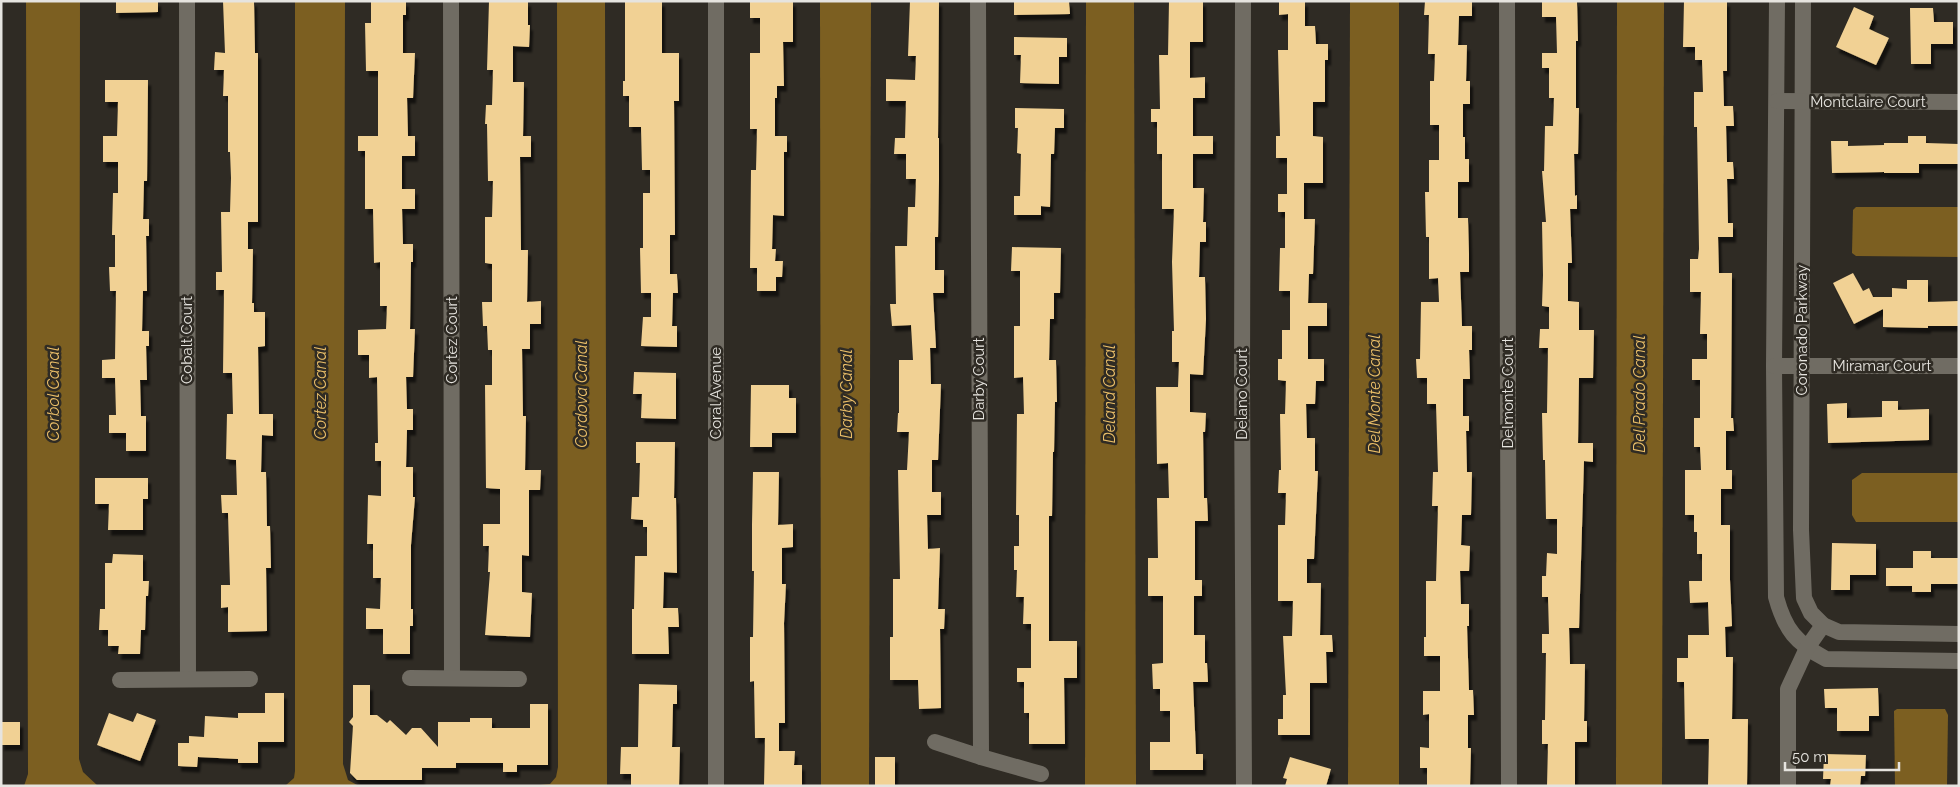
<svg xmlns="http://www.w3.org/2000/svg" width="1960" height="787" font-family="Raleway,sans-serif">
  <defs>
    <filter id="shadow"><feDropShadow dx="3" dy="5.5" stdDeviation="1" flood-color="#0009"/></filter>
  </defs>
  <rect width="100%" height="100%" fill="#2f2b24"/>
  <g fill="#7c5f21">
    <polygon points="26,1 80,1 79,759 83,772 98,786 24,786 28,774"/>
    <polygon points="295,1 345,1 343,764 348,780 359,786 285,786 294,778 295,771"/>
    <polygon points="557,1 605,1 607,786 531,786 550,784 556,777 558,767"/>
    <polygon points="820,1 871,1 869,786 821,786"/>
    <polygon points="1086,1 1134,1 1136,786 1085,786"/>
    <polygon points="1350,1 1399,1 1399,786 1348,786"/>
    <polygon points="1617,1 1664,1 1662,786 1616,786"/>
    <polygon points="1856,207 1959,207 1959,257 1856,256 1852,253 1853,210"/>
    <polygon points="1862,473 1959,473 1959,522 1856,522 1852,515 1852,480"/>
    <polygon points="1897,709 1945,709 1948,715 1947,786 1895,786 1894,711"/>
  </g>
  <g fill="#f1d194" filter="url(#shadow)">
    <polygon points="116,1 158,1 158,12 116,13"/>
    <polygon points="223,1 254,1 255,53 258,53 258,222 248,222 248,249 253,249 252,303 254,303 254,312 265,312 265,346 258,347 259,414 273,414 273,436 262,435 261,472 266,472 267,526 270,526 271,568 266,568 267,631 228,632 228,607 221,608 221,585 230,585 228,513 222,513 221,495 237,495 236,460 226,459 227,414 233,414 232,373 223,373 224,290 216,290 216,272 222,272 221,212 230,212 231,178 230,152 228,152 228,96 223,96 224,70 214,70 215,52 225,53"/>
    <polygon points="371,1 406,1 406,15 403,15 403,53 415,53 413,98 407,98 408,136 415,136 415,156 402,156 402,189 415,189 415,209 402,209 403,244 413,244 413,262 411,262 410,329 415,329 413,377 406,377 407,409 413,409 413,430 407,430 406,467 413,467 413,497 415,497 411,545 411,609 413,609 413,626 410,626 410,654 383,654 383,629 366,629 366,608 380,609 381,578 373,578 373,544 367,544 368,495 381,496 381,461 375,461 375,443 378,443 377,377 369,378 369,355 358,355 358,330 386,329 387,306 380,306 380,262 374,263 373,209 365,209 365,151 358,151 358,136 378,136 378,71 366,71 365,23 371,23"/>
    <polygon points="489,1 528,1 528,25 530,25 529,47 513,46 513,82 524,82 523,136 531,136 531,157 520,157 521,250 528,250 527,302 541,301 541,324 530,324 530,349 522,349 523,416 526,416 525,470 541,470 540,490 529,490 529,556 522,555 522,592 532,593 530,637 485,635 490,572 488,572 489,546 483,546 483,524 500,524 500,489 486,488 485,385 492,385 492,350 488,350 487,326 483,326 482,302 492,302 492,264 485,263 485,217 492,217 493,181 488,181 487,124 485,124 486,105 492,105 493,70 487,70"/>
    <polygon points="625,1 662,1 662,53 679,53 679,101 674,101 675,235 670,235 670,274 677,274 678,293 673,293 672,326 677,326 677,347 641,346 643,317 651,317 651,293 641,293 640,248 643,248 643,193 650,193 650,170 642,170 641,127 629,127 629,96 623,96 623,81 625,81"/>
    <polygon points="750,1 793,1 793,42 783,42 784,86 777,86 777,98 775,98 775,136 787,136 787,152 784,152 784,216 773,215 772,249 776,249 775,261 783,261 782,277 776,277 776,291 757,291 757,268 750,268 751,170 756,170 757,129 750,129 750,53 760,53 760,18 750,18"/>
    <polygon points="910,1 939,1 938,138 939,138 939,180 938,237 935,237 935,270 944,270 944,293 933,293 936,348 930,348 931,384 941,384 938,460 932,460 932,492 941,492 941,515 927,515 928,549 940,548 938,609 945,609 944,629 940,629 941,708 919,709 918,680 890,680 890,637 893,637 893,579 900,579 898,470 907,470 909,432 897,432 898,413 899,413 899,360 913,360 911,325 892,326 890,304 896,304 895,246 907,246 908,207 915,207 916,179 906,179 906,154 894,154 895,138 905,138 906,101 886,101 886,79 915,80 916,56 908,56"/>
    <polygon points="1014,1 1069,1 1070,14 1014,15"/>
    <polygon points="1169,1 1203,1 1203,42 1190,42 1190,78 1205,77 1205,98 1193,98 1193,136 1213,136 1213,154 1193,154 1193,188 1204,188 1203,222 1206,222 1206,242 1200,242 1199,277 1205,277 1206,319 1203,375 1190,374 1190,412 1206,413 1205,432 1203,432 1204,498 1207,498 1208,521 1195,521 1195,580 1202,580 1202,596 1194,596 1194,635 1205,635 1205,663 1207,663 1208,682 1193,682 1196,754 1203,754 1203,770 1150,770 1150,742 1170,742 1170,711 1160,711 1160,689 1153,689 1152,664 1163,663 1163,596 1148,596 1148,558 1158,558 1157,498 1169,498 1168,463 1157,464 1156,387 1178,387 1179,362 1172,362 1172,331 1174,331 1172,262 1174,209 1162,209 1162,154 1157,154 1157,122 1151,122 1151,109 1160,109 1159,55 1168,55"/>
    <polygon points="1279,1 1305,1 1305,26 1315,26 1316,44 1328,44 1328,60 1325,60 1325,102 1313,102 1313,136 1323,137 1323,183 1304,183 1304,219 1315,219 1313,274 1309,274 1308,303 1327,303 1327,326 1308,326 1308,359 1324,359 1324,381 1316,381 1315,404 1306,404 1307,438 1315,438 1315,471 1318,471 1314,559 1307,559 1307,583 1321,583 1320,635 1332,635 1333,652 1326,652 1327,683 1310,683 1310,735 1278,735 1278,719 1283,719 1283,695 1286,695 1283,636 1292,636 1293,601 1278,601 1278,525 1285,525 1286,493 1278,493 1279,470 1281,470 1280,414 1285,414 1286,381 1278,380 1278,359 1282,359 1282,330 1290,330 1290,291 1279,291 1280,248 1285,248 1285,212 1278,212 1278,194 1287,194 1287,158 1276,158 1276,136 1280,136 1278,50 1288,50 1288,14 1279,15"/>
    <polygon points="1425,1 1472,1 1472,16 1459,16 1458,45 1467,45 1466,81 1470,81 1470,104 1463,104 1463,137 1465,137 1465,159 1469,159 1469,182 1458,182 1458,218 1468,218 1469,254 1469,272 1460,272 1462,326 1472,326 1472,350 1469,350 1470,379 1463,379 1463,416 1469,416 1469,431 1466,431 1467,472 1472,472 1471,515 1462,515 1461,545 1470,546 1469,571 1460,571 1461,604 1469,604 1469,626 1467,626 1469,690 1473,690 1474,715 1468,715 1468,748 1471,748 1470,786 1427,786 1427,768 1420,768 1420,747 1429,748 1429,714 1423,715 1423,691 1440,691 1440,656 1424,656 1424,637 1426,637 1426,581 1436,581 1438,506 1432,506 1433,472 1438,472 1436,404 1427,404 1427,378 1417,378 1416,359 1420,359 1421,302 1439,302 1438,278 1429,279 1429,237 1426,237 1425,192 1429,192 1429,160 1439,160 1439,125 1430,125 1430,81 1434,81 1435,54 1428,54 1429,15 1424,15"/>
    <polygon points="1542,1 1577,1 1578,41 1576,41 1576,108 1579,108 1578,154 1574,154 1575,196 1577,195 1577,209 1570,209 1572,263 1568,263 1568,301 1579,302 1579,330 1594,330 1593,378 1579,378 1578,443 1593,443 1593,462 1584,461 1579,628 1569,628 1570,664 1585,664 1584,721 1587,721 1587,742 1575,742 1575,786 1547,786 1548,744 1542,744 1542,720 1545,720 1546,653 1542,653 1542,634 1549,634 1548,597 1542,597 1542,576 1546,576 1547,553 1557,554 1557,519 1546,519 1545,460 1543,460 1542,413 1547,413 1548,348 1539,348 1540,329 1549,329 1549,307 1542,306 1543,275 1542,222 1546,222 1542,171 1544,171 1545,126 1553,126 1554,98 1549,98 1549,68 1542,68 1542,53 1557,53 1556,17 1542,17"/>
    <polygon points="1684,1 1727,1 1727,71 1723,71 1724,106 1733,106 1734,126 1726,126 1727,162 1733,162 1734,179 1727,179 1728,223 1733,223 1733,237 1718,237 1719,273 1732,273 1731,418 1733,418 1734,431 1726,431 1726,470 1732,470 1732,489 1721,489 1721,525 1730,525 1730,580 1732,626 1725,627 1726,657 1733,657 1732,719 1748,719 1747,786 1708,786 1709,739 1685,739 1684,682 1677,682 1677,658 1688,658 1688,635 1709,635 1708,602 1690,603 1689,581 1702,581 1702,554 1697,554 1697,532 1694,532 1694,515 1685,515 1685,470 1701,470 1700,447 1694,447 1694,418 1700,418 1700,380 1692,380 1692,359 1707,359 1707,334 1700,334 1701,292 1690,292 1690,259 1698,259 1699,249 1697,127 1694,127 1694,92 1703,92 1702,60 1695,60 1695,47 1683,47"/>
    <polygon points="1854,7 1874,16 1869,29 1889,38 1876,65 1836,47"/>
    <polygon points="1910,8 1933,8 1934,22 1953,22 1953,44 1931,44 1931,64 1911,64"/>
    <polygon points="1014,37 1067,38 1067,57 1059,57 1059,84 1020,83 1021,55 1014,55"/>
    <polygon points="105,80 148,80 147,181 144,181 143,219 149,219 149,236 146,236 147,291 143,291 142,331 149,331 149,346 146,346 147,380 140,380 141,416 146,416 146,451 126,451 126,433 109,433 109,415 116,415 115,378 102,378 102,360 115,359 116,291 110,291 109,267 115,267 115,235 112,235 113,193 118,193 118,162 103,162 103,136 117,136 118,102 105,102"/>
    <polygon points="1015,108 1064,109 1064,128 1055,128 1054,154 1051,154 1050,207 1041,206 1041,215 1014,215 1014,196 1020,196 1021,154 1017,153 1018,128 1015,128"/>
    <polygon points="1908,136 1926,136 1926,143 1959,144 1959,164 1919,164 1919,173 1884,173 1884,172 1832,173 1831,141 1848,141 1848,146 1884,145 1884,143 1908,143"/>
    <polygon points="1012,247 1061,248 1060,293 1054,293 1054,319 1050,319 1049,360 1056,360 1057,402 1055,402 1054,452 1053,452 1052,516 1049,516 1049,641 1077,641 1077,678 1064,678 1065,744 1029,744 1029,713 1024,713 1024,682 1017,682 1017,668 1031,668 1031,624 1023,624 1024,597 1016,597 1017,570 1014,570 1014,546 1019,546 1019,515 1016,515 1017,414 1024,414 1023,377 1014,378 1014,326 1020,326 1020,271 1011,271"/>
    <polygon points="1853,273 1863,291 1869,288 1873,297 1892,297 1892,288 1907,289 1907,280 1928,280 1928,302 1959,301 1959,326 1928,326 1928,328 1883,327 1883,309 1854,324 1833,283"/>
    <polygon points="634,372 676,373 676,419 641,418 642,394 633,394"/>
    <polygon points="751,385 789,385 789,398 796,398 796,433 772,433 772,447 750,447"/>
    <polygon points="1882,401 1898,401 1898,410 1929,409 1929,440 1828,443 1827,404 1847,403 1847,418 1882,417"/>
    <polygon points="636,442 675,442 674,498 676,498 677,573 664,572 663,608 678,608 679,627 668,627 669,654 632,654 632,609 634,609 635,556 647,556 647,527 643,527 643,520 631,519 632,497 639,497 640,463 636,463"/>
    <polygon points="753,472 779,472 778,525 793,524 793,547 782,548 782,584 786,584 784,623 785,723 779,723 779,751 795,751 794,765 802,765 802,786 764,786 765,738 755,738 754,681 750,682 750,637 753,637 754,571 752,571 752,525"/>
    <polygon points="95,478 148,478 148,499 143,499 143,530 108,530 109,504 95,504"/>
    <polygon points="1832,543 1876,544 1876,575 1850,575 1850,590 1831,590"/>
    <polygon points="1913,551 1931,551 1931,558 1959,558 1959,584 1931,584 1931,592 1912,592 1912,586 1886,586 1886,568 1913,568"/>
    <polygon points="113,554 143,555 143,581 149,581 148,596 146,596 145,630 141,630 140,654 118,654 119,646 108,646 108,630 99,630 100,609 105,609 105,563 112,563"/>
    <polygon points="639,684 677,685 677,704 673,704 672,747 680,747 679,786 631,786 631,774 620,774 621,747 638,747"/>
    <polygon points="353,685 370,685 370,715 377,715 387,723 390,720 406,735 412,728 421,728 438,747 438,722 470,722 470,718 492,718 492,728 530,728 530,704 548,704 548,765 517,765 517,772 503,772 503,763 456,763 456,768 422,768 422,780 357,780 350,773 353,726 349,722 353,717"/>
    <polygon points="1878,688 1879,716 1869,716 1869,731 1837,731 1837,708 1825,708 1824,689"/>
    <polygon points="265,693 284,693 284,742 258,742 258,763 238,763 238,759 198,757 197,767 178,766 178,743 189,743 189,736 204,737 205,716 238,718 238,713 265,713"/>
    <polygon points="109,713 133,722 137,713 156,720 140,761 97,745"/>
    <rect x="1" y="722" width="19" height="23"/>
    <polygon points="1824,754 1866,755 1865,776 1861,776 1860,786 1830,786 1831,779 1823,779"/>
    <rect x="875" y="757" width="20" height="29"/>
    <polygon points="1290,757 1331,769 1326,786 1285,786 1287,779 1283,778"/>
  </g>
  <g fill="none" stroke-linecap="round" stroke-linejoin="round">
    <g stroke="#706c63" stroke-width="16">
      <polyline points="187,1 188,679"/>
      <polyline points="451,1 452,678"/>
      <polyline points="978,1 981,757"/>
      <polyline points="1243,1 1242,377 1244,786"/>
      <polyline points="1507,1 1509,786"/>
      <path d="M1777 1 1774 366 1776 597C1785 630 1796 643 1826 659L1959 661"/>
      <polyline points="1803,1 1801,530 1804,598 1811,613 1823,625 1839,632 1959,634"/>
      <polyline points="1777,101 1959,102"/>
      <polyline points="1774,366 1959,366"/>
      <polyline points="410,678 519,679"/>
      <polyline points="120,680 250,679"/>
      <polyline points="935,742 981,757 1041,774"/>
      <polyline points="716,786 716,1"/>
      <polyline points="1788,786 1788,689 1807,648 1823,625"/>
    </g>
  </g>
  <g text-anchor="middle" stroke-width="5" stroke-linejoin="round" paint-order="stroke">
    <g font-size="15" fill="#e6e4df" stroke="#2f2b24">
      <text x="1868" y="107">Montclaire Court</text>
      <text transform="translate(1802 330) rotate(-90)" y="5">Coronado Parkway</text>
      <text transform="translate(187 340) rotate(-90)" y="5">Cobalt Court</text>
      <text transform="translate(452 340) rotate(-90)" y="5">Cortez Court</text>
      <text x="1882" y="371">Miramar Court</text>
      <text transform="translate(979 379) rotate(-90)" y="5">Darby Court</text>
      <text transform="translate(716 393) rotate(-90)" y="5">Coral Avenue</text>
      <text transform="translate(1508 393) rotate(-90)" y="5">Delmonte Court</text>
      <text transform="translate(1242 394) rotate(-90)" y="5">Delano Court</text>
    </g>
    <g font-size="16" font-style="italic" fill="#ebbf68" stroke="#2f2b24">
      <text transform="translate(320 393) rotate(-90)" y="6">Cortez Canal</text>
      <text transform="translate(53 394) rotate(-90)" y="6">Corbol Canal</text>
      <text transform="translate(581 394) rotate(-90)" y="6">Cordova Canal</text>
      <text transform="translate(846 394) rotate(-90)" y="6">Darby Canal</text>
      <text transform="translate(1109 394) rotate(-90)" y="6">Deland Canal</text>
      <text transform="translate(1374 394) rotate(-90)" y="6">Del Monte Canal</text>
      <text transform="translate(1639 394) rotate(-90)" y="6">Del Prado Canal</text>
    </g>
  </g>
  <rect width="1960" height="787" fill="none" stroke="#e6e4df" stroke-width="5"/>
  <path d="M1785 762v8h114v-8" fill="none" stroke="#e6e4df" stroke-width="2.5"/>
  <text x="1792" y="762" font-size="15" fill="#e6e4df" stroke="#2f2b24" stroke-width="4" paint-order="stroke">50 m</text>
</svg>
